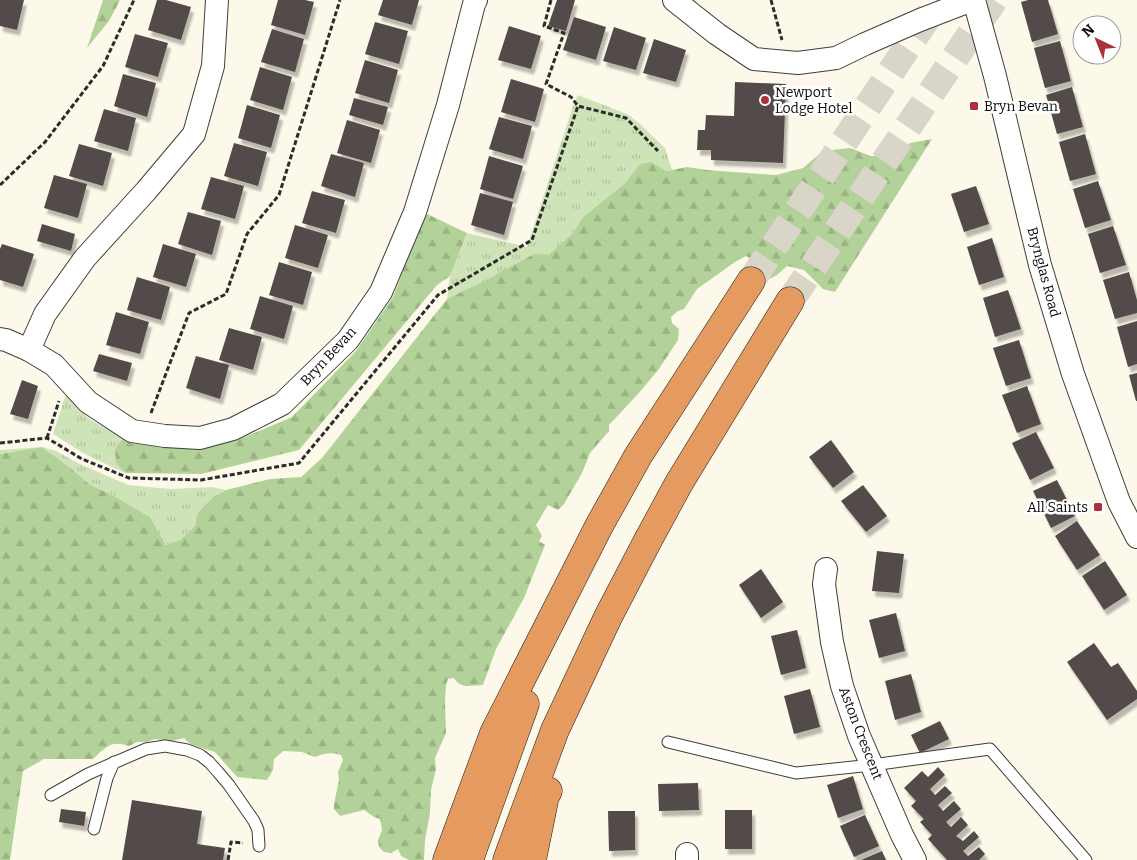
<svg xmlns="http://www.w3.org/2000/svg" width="1137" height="860" font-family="Bitter,serif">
  <defs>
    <pattern id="grass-tufts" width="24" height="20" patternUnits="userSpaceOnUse" patternTransform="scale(1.25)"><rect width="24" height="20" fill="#cfe3b8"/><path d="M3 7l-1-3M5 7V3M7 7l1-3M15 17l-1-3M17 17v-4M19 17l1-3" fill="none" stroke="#b0c19d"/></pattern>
    <pattern id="forest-firs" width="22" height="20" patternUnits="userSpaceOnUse" patternTransform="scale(1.25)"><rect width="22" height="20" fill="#b3d299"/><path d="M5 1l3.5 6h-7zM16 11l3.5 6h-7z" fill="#99b382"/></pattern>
    <filter id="shadow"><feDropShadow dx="3" dy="5.5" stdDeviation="1" flood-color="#0004"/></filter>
  </defs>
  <rect width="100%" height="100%" fill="#fdf9ea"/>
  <g fill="url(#grass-tufts)">
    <polygon points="578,95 627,114 639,123 665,148 672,170 667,171 651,162 640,164 624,184 583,217 573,233 548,255 490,278 447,299 450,276 467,233 527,247 573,106"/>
    <polygon points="66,394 89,419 124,437 116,463 125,473 83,453 53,434"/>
    <polygon points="42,447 0,454 0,450 42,447 56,451 80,464 128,485 171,489 212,487 226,490 213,497 205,505 197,514 195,526 180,540 166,545 150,517 114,496 89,484 72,469"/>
  </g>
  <g fill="url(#forest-firs)">
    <polygon points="103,0 120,0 109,21 87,48"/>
    <path d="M932 139 835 292 823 289 804 270 787 266 777 275 766 281 753 269 755 261 746 256 735 262 697 289 684 309 678 311 671 317 672 323 679 329 678 340 659 369 638 394 609 425V431L590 453 582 473 564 504 558 510 548 505 536 525 542 536 539 541 545 545 524 598 496 649 483 685C472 685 461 690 454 678L448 679 446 685 445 702 446 733 435 758 436 769 431 790 430 813 425 840 424 860H409L401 856 398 849 391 853 384 852 379 847 378 840 382 830 380 819 374 817 364 810 340 816 334 809V804L339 780 338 772 343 760 341 755C332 752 324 753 315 757L302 752 283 751 274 759 273 770 267 780 237 777 215 752 191 745 184 738 172 741 155 739 147 742H137L129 746C111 740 106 747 93 759H44L23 771 10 860H0V454L42 447 72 469 89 484 114 496 150 517 166 545 180 540 195 526 197 514 205 505 213 497 226 490 270 479 301 477 322 458 447 299 490 278 534 254 548 255 573 233 583 217 624 184 640 164 651 162 667 171 687 167 707 170 776 175 803 168 823 151 850 148 871 156H896L910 143Z"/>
    <polygon points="425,213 467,233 450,276 437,285 299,450 201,474 125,473 116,463 115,449 124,437 205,447 238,440 292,417 356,351 393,297"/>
  </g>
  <g fill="#524c48" filter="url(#shadow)">
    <polygon points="0,0 24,0 17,30 0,26"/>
    <polygon points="157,0 166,0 191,7 181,40 148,30"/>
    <polygon points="278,0 305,0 314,2 305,35 271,25"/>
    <polygon points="383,0 419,0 412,25 378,15"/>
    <polygon points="557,0 575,0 566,31 548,26"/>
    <polygon points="1028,0 1048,0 1058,34 1032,42 1021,2"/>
    <polygon points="574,17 606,27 596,60 563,50"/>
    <polygon points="375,22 408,31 399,64 365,54"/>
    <polygon points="509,26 541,36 531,69 498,60"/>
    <polygon points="614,27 646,38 636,70 603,61"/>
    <polygon points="272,29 304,39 295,72 261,62"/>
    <polygon points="135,34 168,43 158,77 125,67"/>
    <polygon points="654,39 686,50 676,82 643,73"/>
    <polygon points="1060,41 1071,81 1045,88 1034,48"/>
    <polygon points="365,60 398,70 389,103 355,93"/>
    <polygon points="260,67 292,77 283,110 250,100"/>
    <polygon points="123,74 156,83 147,117 114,106"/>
    <polygon points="511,79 544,89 535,122 501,112"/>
    <polygon points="735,82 786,84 783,163 711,160 711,150 697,150 698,130 705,130 706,115 734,116"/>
    <polygon points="1072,87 1083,127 1057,134 1046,95"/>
    <polygon points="354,98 388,107 383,125 349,115"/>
    <polygon points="247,105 280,115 271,148 238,138"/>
    <polygon points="104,109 136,118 128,151 94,141"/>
    <polygon points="499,117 532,126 523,159 489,149"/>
    <polygon points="347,120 380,130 371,163 337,153"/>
    <polygon points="1085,134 1096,174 1070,181 1059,142"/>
    <polygon points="234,143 267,152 258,186 224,176"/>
    <polygon points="79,144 112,153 103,186 69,176"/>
    <polygon points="331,154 364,163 355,197 321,186"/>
    <polygon points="489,156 523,166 513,199 480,189"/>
    <polygon points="54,175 87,184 78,218 44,208"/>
    <polygon points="211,177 244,186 235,219 201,209"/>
    <polygon points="1098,181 1111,220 1085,228 1073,189"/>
    <polygon points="976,186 989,224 964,232 951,194"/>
    <polygon points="312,191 345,200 336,233 302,223"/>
    <polygon points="480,193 513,202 504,235 471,225"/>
    <polygon points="188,212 221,221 212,255 178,244"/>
    <polygon points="42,224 75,234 71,251 37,241"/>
    <polygon points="295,225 328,235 318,268 285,258"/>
    <polygon points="1113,226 1126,265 1100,273 1088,234"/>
    <polygon points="992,238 1004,277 979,285 967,247"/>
    <polygon points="2,244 34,254 23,287 0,280 0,249"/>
    <polygon points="163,244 196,254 186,287 153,277"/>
    <polygon points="279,262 312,272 303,305 269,295"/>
    <polygon points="1129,272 1137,300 1137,313 1115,319 1103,280"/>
    <polygon points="137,277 170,287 161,320 127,310"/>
    <polygon points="1008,290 1021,329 995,337 983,298"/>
    <polygon points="260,296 293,306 284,339 250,329"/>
    <polygon points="116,312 149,322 140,354 106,345"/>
    <polygon points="1137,321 1137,364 1128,367 1117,327"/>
    <polygon points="229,328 262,337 253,370 219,360"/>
    <polygon points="1019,340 1031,378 1006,386 993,348"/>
    <polygon points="99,354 132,363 127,381 93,371"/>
    <polygon points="196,356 229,365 220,399 186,388"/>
    <polygon points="1137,373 1137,401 1136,401 1129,375"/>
    <polygon points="22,380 38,386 28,419 10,414"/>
    <polygon points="1027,386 1041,424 1017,433 1002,395"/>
    <polygon points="1036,432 1054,468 1030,480 1012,443"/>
    <polygon points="831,440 854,472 833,488 809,457"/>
    <polygon points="1057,480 1075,516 1051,528 1033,491"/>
    <polygon points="863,485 887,516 866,532 841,501"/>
    <polygon points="1077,521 1100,555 1077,570 1055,536"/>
    <polygon points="877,551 904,554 899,593 872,591"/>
    <polygon points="1105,561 1127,595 1104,610 1082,576"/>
    <polygon points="761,569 783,602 761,618 739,585"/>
    <polygon points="896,613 905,651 879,658 869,620"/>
    <polygon points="797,630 806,668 781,675 771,636"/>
    <polygon points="1094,643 1111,667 1118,663 1137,691 1137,699 1107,720 1067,662"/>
    <polygon points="911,674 921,712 895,720 885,681"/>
    <polygon points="810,689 820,727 794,734 784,696"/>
    <polygon points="940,721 949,739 920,753 911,735"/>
    <polygon points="938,767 945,775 930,789 935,795 945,786 952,793 938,805 943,811 954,801 961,809 946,822 951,827 961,817 968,825 956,836 963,841 974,831 979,837 963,851 968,856 979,847 985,854 979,860 947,860 928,839 932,835 920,822 924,819 911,806 916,801 904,788 922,771 928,777"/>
    <polygon points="853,776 863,809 838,818 827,785"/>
    <polygon points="698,783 699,810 659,811 658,784"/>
    <polygon points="132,800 202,811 197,844 225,848 223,860 122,860"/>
    <polygon points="61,809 86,812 84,826 59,822"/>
    <rect x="725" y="810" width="27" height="39"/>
    <polygon points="608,811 635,811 635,850 609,851"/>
    <polygon points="865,815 879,846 854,857 840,826"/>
    <polygon points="882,851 886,860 861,860"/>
  </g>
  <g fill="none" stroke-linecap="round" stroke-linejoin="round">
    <g stroke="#d9d5c8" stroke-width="28" stroke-dasharray="28 14" stroke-linecap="butt">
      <polyline points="751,281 939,0"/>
      <polyline points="790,301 994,0"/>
    </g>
    <defs>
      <g id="lane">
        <polyline points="668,742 796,773 872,765 990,749 1086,860"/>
        <polyline points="51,795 88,774 146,749 165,746 187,750 200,755 209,762 218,772 229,785 254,821 258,830 259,846"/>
        <polyline points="94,829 107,778 114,762"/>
      </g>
      <g id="street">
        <polyline points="674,0 717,34 754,59 798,63 836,58 865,44 920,20 972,0"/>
        <polyline points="974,0 995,76 1040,265 1073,374 1119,502 1137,537"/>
        <polyline points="0,339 6,340 29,350 54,365 88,402 132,431 165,436 200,438 233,429 282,404 348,340 381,292 415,212 448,105 474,4 476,0"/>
        <polyline points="29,350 45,314 85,258 146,191 194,134 213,66 217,0"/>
        <polyline points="826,569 824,584 832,642 842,686 859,736 902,835 915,860"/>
        <polyline points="687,860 687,854"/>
      </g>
      <g id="highway">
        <polyline points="447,860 494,733 599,526 638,456 751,281"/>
        <polyline points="469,860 525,704"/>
        <polyline points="507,860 555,730 608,617 647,542 679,483 790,301"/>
        <polyline points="532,860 545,796 548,791"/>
      </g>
    </defs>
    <use href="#lane" stroke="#3d3d3d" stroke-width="13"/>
    <use href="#street" stroke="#3d3d3d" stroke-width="24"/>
    <use href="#highway" stroke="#1b1b1b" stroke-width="29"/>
    <g stroke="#2c2c2c" stroke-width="3" stroke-dasharray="5 2.5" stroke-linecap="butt">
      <polyline points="551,0 544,26 564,33 546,84 571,97 578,106"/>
      <polyline points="771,0 782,40"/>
      <polyline points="0,185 45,142 103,66 134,0"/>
      <polyline points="151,413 189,313 226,294 247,234 279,195 340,0"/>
      <polyline points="47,438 59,401"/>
      <polyline points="0,443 47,438 82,459 129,478 201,480 299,463 438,295 532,240 578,106 626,118 658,151"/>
      <polyline points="228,860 231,842 243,843"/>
    </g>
    <use href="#lane" stroke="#fff" stroke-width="11"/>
    <use href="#street" stroke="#fff" stroke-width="22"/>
    <use href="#highway" stroke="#e59b5f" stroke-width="28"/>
  </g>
  <g fill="#ab3239" stroke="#fff" stroke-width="2">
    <circle cx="765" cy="100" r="5"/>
    <rect x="969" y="101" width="10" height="10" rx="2.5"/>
    <rect x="1093" y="502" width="10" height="10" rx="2.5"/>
  </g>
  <g text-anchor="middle" stroke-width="5" stroke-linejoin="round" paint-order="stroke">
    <g font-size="14" fill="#0a0a0a" stroke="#fff" text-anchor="start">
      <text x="775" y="97">Newport<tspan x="775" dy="16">Lodge Hotel</tspan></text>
      <text x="984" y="111">Bryn Bevan</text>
      <text x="1088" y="512" text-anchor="end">All Saints</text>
    </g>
    <g font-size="14" fill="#0a0a0a" stroke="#fff">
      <text transform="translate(1044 272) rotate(75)" y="5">Brynglas Road</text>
      <text transform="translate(328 356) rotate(-47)" y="5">Bryn Bevan</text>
      <text transform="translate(861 733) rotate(69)" y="5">Aston Crescent</text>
    </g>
  </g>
  <g transform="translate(1097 40) rotate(317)"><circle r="24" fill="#ffffff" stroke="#9d9d9d"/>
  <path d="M0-4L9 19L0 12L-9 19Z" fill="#ab3239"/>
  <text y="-8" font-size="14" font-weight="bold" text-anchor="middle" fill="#0a0a0a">N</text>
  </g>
</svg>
